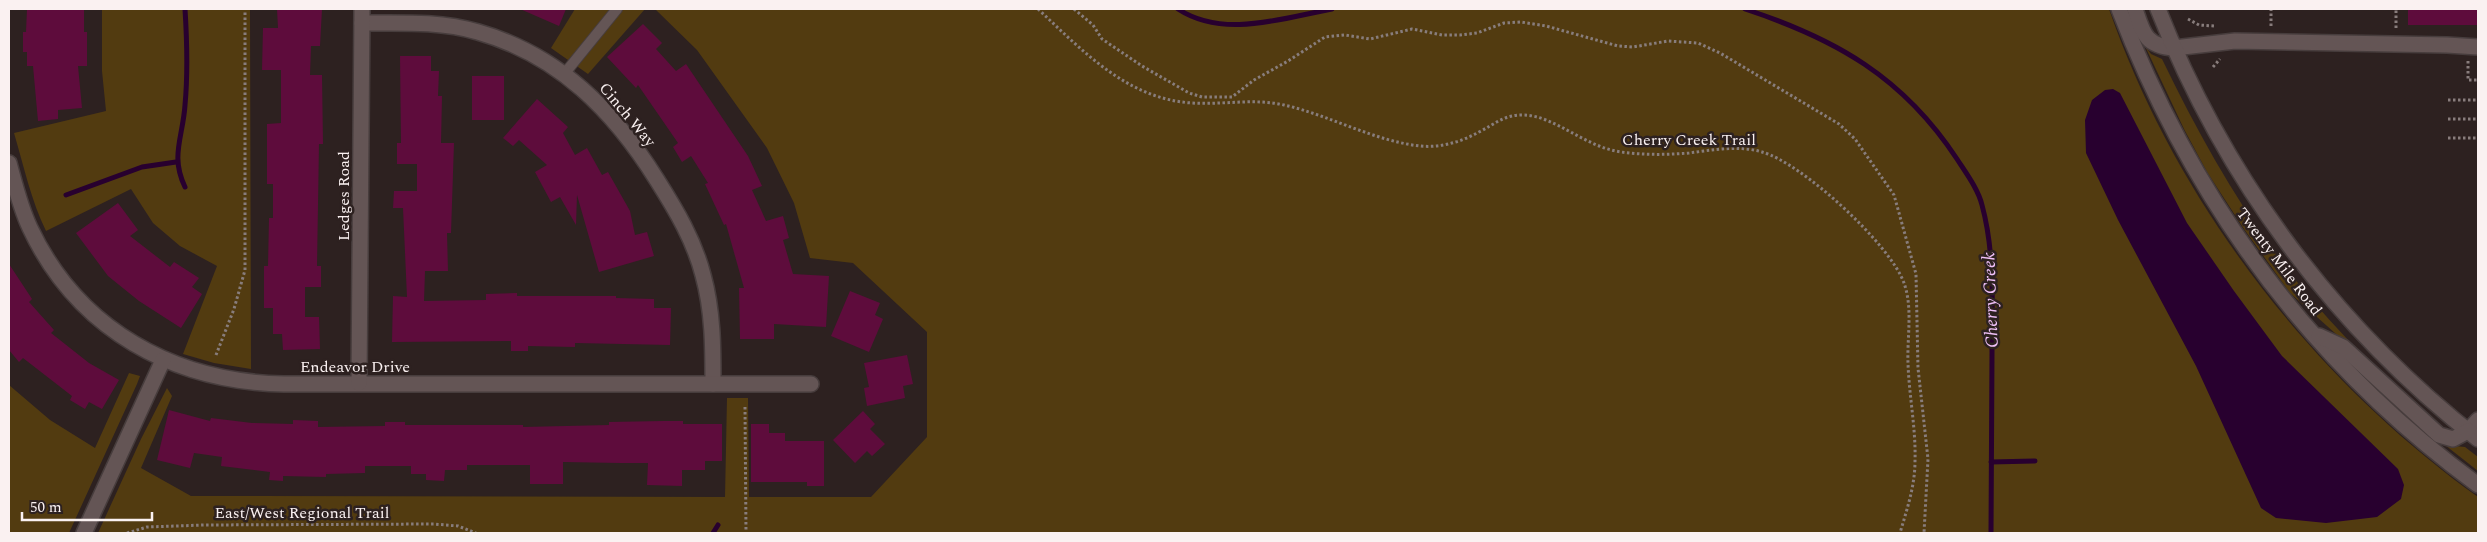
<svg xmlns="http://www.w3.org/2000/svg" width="2487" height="542" font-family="Spectral,serif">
  <rect width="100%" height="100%" fill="#2d2120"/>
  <g fill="#523b10">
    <path d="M102 9H250L251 369 214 363 183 354 217 266 180 246 153 223 131 189 46 231C31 200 24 167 14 133L106 111 102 71Z"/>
    <polygon points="575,9 645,9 588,74 551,48"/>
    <path d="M655 9H2109C2176 202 2312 378 2478 497V533H98L141 439 167 388 172 396 141 468 191 496 725 497 727 398H748L749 497H871L927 437V332L853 263 810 258 794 203 767 148 697 50Z"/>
    <path d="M2145 46 2151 54 2162 59C2203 144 2250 227 2312 300 2334 326 2358 350 2382 375L2290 293 2244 229 2207 172 2184 129Z"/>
    <polygon points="129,373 140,376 137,384 69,533 9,533 9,385 50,420 95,448"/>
    <polygon points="2445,445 2465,447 2478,457 2478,471"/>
  </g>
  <polygon fill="#28002f" points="2113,89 2120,93 2187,223 2234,291 2282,356 2398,469 2404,485 2401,499 2377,517 2326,523 2276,518 2261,508 2196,366 2118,220 2086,153 2085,120 2092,100 2105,90"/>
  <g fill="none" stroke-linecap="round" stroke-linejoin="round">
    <g stroke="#28002f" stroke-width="5">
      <path d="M1178 9C1224 39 1282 18 1332 9"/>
      <path d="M1745 9C1836 39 1903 77 1957 159 1966 173 1978 189 1982 205 1995 253 1992 302 1992 352 1992 412 1991 473 1991 533"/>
      <path d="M185 187C170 156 183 137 185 105 188 73 187 41 185 9"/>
      <polyline points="66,195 142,167 176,162"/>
      <polyline points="1991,462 2035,461"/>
      <polyline points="713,533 718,525"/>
    </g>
  </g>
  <g fill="#5e0c3c">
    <polygon points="27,9 84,9 84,32 87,32 87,66 78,66 82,108 58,110 58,119 38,121 33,66 27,66 27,52 23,52 23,32 26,32"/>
    <polygon points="277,9 322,9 320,46 311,46 310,75 322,75 323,144 319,144 317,266 321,266 321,287 305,287 305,317 319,317 320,349 283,350 282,334 273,334 273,308 264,308 264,266 268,266 269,218 273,218 273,184 267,184 267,124 281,123 281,70 262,70 263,28 278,28"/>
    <polygon points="520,9 566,9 559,26"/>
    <rect x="2408" y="9" width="70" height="16"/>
    <polygon points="643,24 662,43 656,49 676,71 686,64 748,156 762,186 752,190 766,221 783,216 789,238 783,240 793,274 829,276 826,327 774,324 774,339 740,339 739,288 744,288 726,224 724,225 705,184 708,183 691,156 682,162 673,147 678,143 638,85 636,88 607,57"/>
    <polygon points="400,56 431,56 431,71 439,71 438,96 442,96 441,143 454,143 451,233 447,233 448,271 425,271 424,301 486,300 486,294 517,293 517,296 616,296 616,298 654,299 654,308 671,308 670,345 575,343 575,347 528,346 528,351 511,351 511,341 392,342 393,296 407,297 403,208 393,208 394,191 417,191 417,164 397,164 397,143 401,143"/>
    <rect x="472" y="76" width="32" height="44"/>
    <polygon points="537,99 568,127 563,133 575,155 587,148 602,175 608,172 630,211 635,235 647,232 654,256 599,272 577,195 576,225 560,197 551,202 535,172 547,165 519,140 513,146 503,138"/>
    <polygon points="118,203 138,230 130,236 170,267 174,262 199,278 192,287 202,294 181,328 139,301 108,276 76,233"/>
    <polygon points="9,264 32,299 29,302 54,330 51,333 89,363 119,380 102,409 89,402 85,409 70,400 72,396 23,358 19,362 9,350"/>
    <polygon points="850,291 880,303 875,315 883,319 869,352 831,336"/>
    <polygon points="907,355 913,384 903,386 905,398 867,406 864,388 869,387 864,363"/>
    <polygon points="169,410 210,421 211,418 252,423 293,424 293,420 318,421 318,427 385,426 385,422 405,422 405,425 523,425 523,427 609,425 609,422 663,421 683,421 683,424 722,424 722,461 705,461 705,470 682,470 682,486 647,485 648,463 620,463 563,462 563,484 530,484 530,465 467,465 467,470 445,470 444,481 426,480 426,474 411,474 411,466 365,466 365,473 326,474 326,477 283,476 283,481 269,480 270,472 221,466 222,457 194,453 190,468 157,460"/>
    <polygon points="863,411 875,424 870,429 885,444 872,456 867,451 855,463 833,440"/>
    <polygon points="751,424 769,424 769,433 785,433 785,441 824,441 824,486 807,486 807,482 751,482"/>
  </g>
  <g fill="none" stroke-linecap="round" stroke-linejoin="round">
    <defs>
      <polyline id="service" points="565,73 617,9"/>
      <g id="minor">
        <path d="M362 23C402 23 440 21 478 32 559 55 614 111 657 180 676 210 694 240 703 275 713 311 713 347 713 384"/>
        <polyline points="2174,48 2235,41 2447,45 2478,47"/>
        <path d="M9 163C15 185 20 207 30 228 78 330 174 382 284 384H811"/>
        <polyline points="359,383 362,9"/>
        <polyline points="2468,431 2478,420"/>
        <polyline points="84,533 163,360"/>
      </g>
      <g id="secondary">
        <path d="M2119 9C2193 201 2312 363 2478 485"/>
        <path d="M2135 9C2143 33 2145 46 2174 48"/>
        <path d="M2158 9C2225 179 2334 326 2478 439"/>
        <polyline points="2319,336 2343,347 2439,435 2453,439 2468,431"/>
      </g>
    </defs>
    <use href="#service" stroke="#473d3d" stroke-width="12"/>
    <use href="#minor" stroke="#473d3d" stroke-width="18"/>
    <use href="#secondary" stroke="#473d3d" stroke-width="18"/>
    <g stroke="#887d7c" stroke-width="3" stroke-dasharray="2.5 2.5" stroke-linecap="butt">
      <path d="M1038 9C1083 51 1127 99 1192 103 1223 105 1254 98 1284 105 1329 115 1374 141 1420 146 1440 148 1461 142 1479 132 1495 124 1505 114 1524 115 1555 116 1585 147 1621 152 1643 155 1666 155 1689 153 1712 150 1739 145 1762 152 1802 163 1890 244 1904 283 1913 308 1907 337 1908 363 1909 396 1916 428 1915 461 1915 486 1907 509 1900 533"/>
      <polyline points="1074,9 1093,25 1102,39 1142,66 1189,93 1202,97 1232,97 1254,80 1288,61 1325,37 1345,35 1370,39 1412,29 1442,35 1460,35 1477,33 1504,23 1521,22 1546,26 1618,46 1633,47 1668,41 1698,43 1720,53 1839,124 1855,139 1894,195 1916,274 1918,368 1928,459 1924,533"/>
      <polyline points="2188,19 2199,25 2214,26"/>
      <polyline points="2271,26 2271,9"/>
      <polyline points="2396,28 2396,9"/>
      <polyline points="2468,61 2468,80 2478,80"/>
      <polyline points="2213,67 2220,59"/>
      <polyline points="2448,100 2478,100"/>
      <polyline points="2448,119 2478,119"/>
      <polyline points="2448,138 2478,138"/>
      <polyline points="216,355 234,309 245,270 245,9"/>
      <polyline points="745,407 746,533"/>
      <polyline points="127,533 147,527 204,525 434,524 458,526 476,533"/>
    </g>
    <use href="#service" stroke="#645555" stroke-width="10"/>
    <use href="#minor" stroke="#645555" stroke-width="15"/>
    <use href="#secondary" stroke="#645555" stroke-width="15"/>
  </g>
  <g text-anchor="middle" stroke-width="5" stroke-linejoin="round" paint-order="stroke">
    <g font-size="16" fill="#faf1f1" stroke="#2d2120">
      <text transform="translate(628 114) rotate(50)" y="6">Cinch Way</text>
      <text x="1689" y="145">Cherry Creek Trail</text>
      <text transform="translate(343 196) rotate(-90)" y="6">Ledges Road</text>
      <text transform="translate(2280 261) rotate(53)" y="6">Twenty Mile Road</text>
      <text x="355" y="372">Endeavor Drive</text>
      <text x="302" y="518">East/West Regional Trail</text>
    </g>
    <g font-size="18" font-style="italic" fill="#f1c1f9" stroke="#2d2120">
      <text transform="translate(1990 300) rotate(-92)" y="6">Cherry Creek</text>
    </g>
  </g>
  <rect width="2487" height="542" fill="none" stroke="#faf1f1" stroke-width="20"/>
  <path d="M22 512v8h130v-8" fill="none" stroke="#faf1f1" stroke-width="2.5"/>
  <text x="30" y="512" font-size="15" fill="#faf1f1" stroke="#2d2120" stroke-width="4" paint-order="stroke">50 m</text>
</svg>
